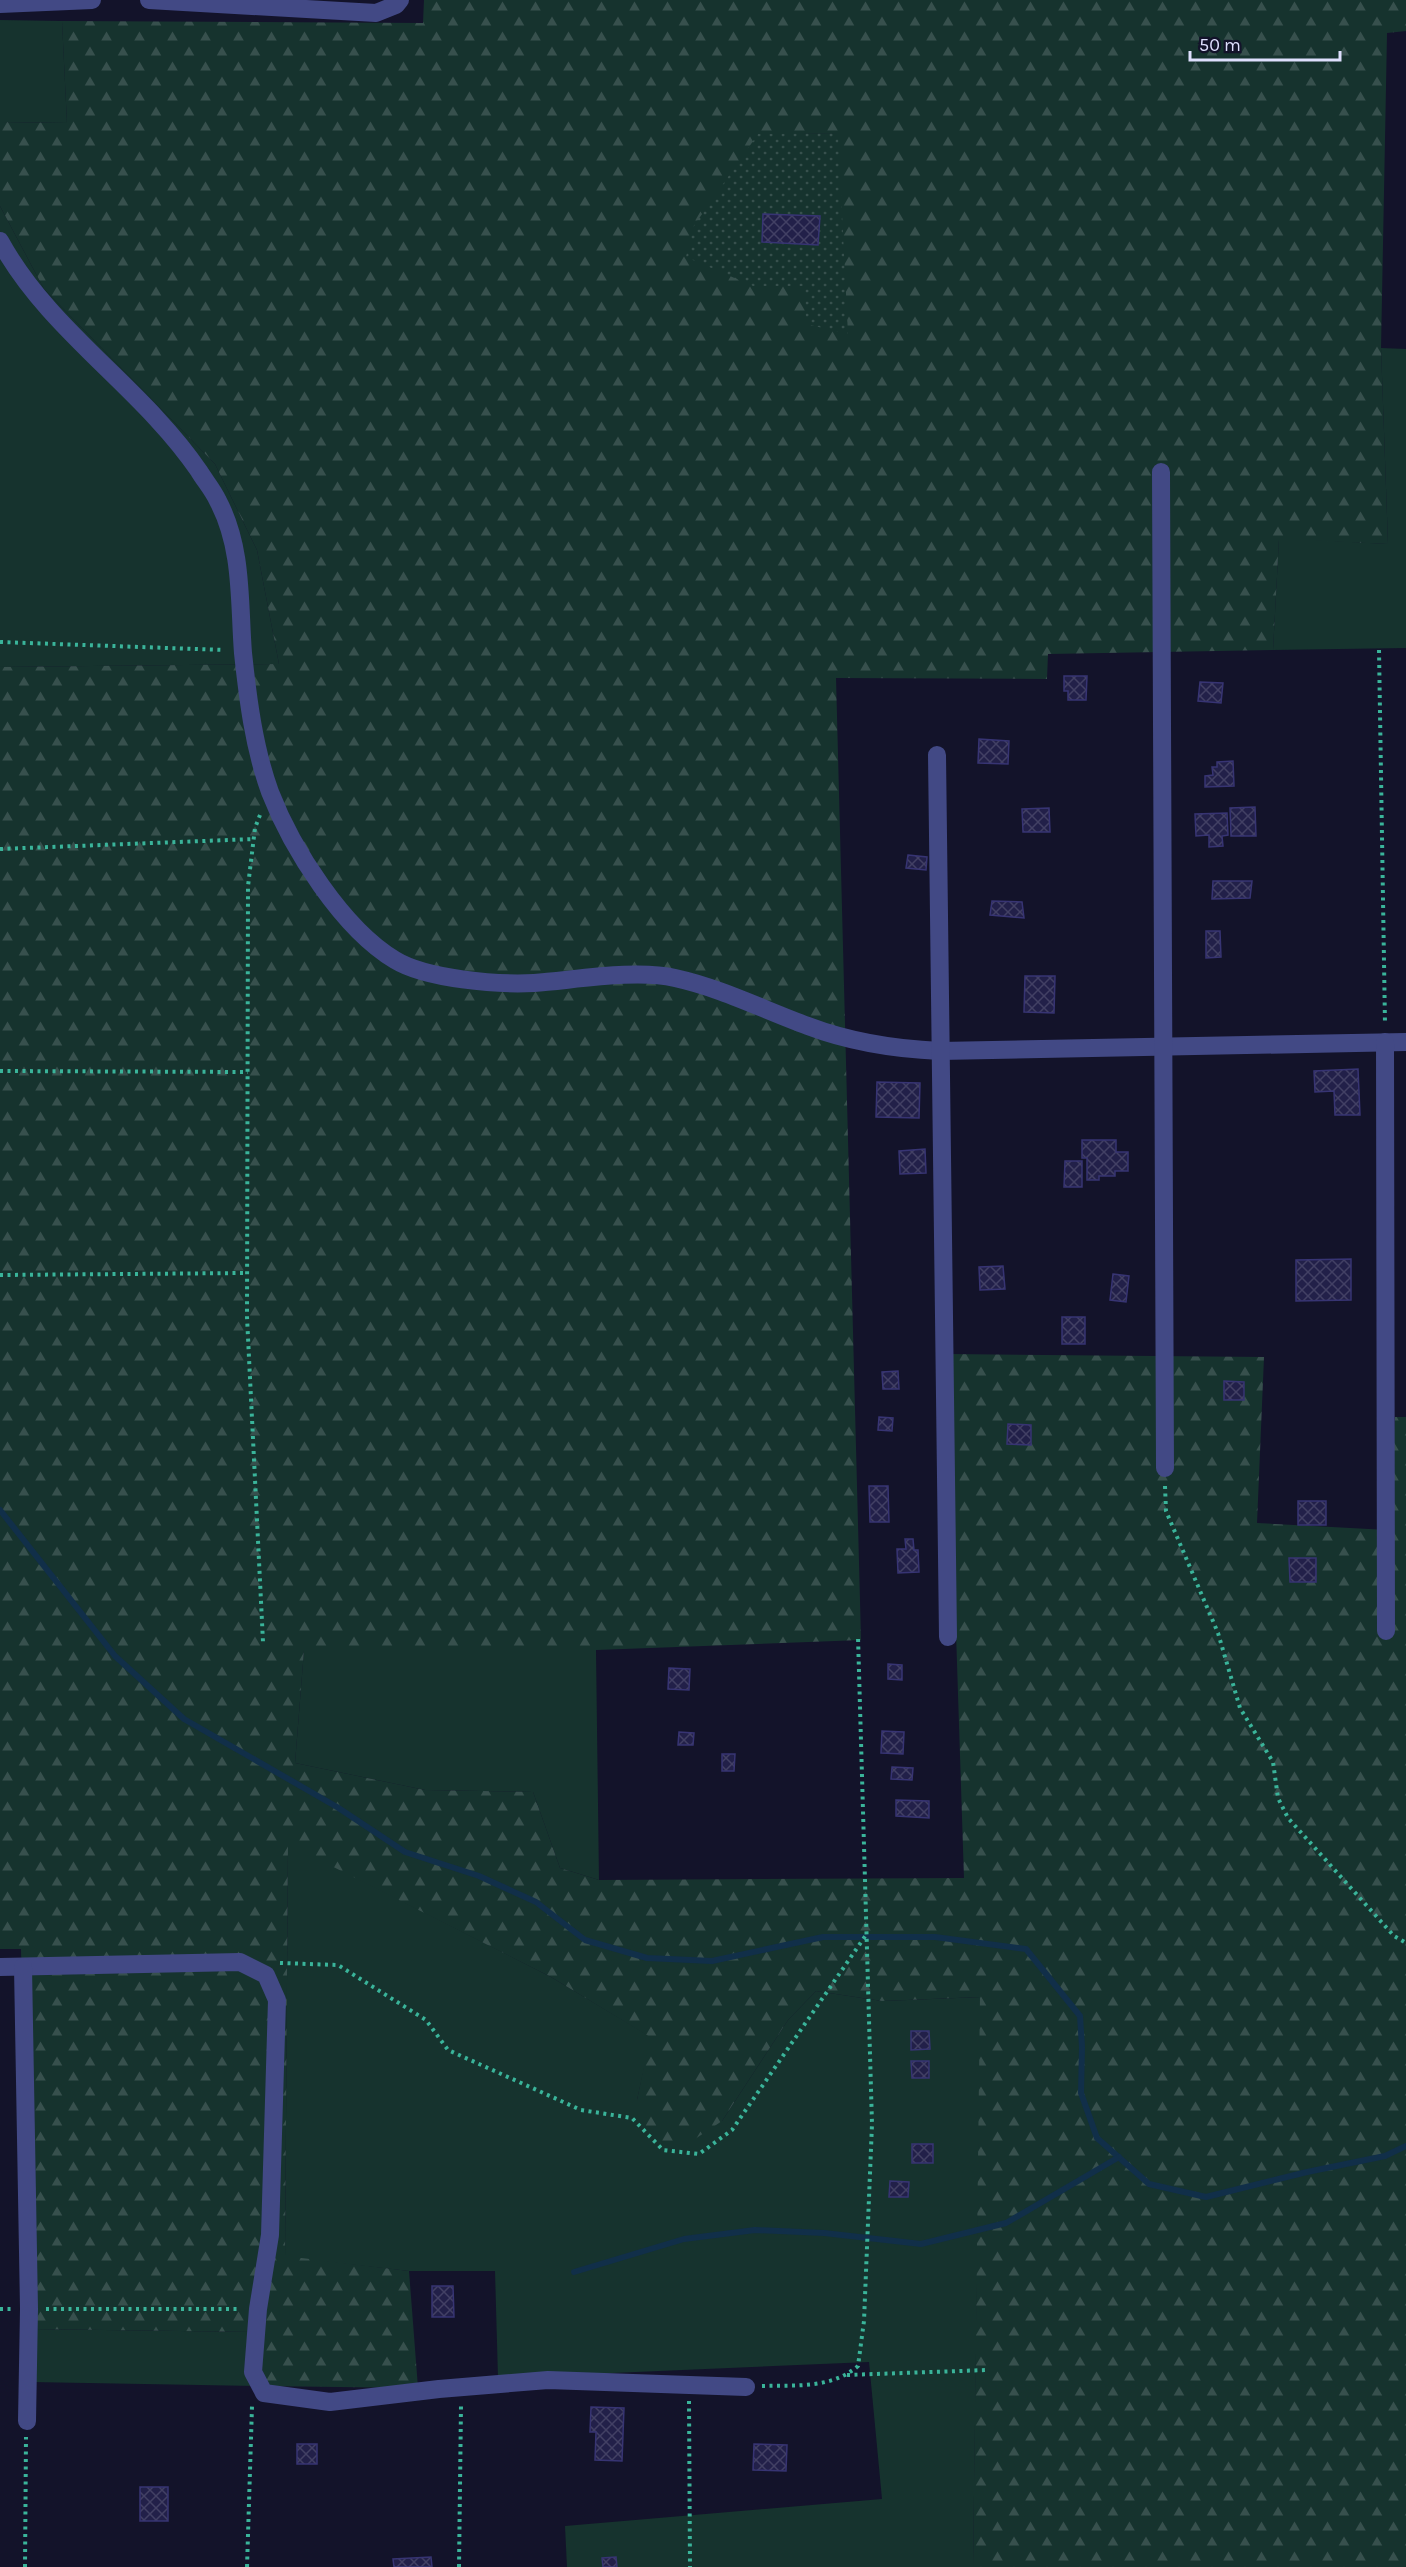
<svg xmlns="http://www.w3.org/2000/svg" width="1406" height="2567" font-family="Karla,sans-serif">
  <defs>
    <pattern id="forest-firs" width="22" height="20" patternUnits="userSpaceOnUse" patternTransform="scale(1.5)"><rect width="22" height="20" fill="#16332e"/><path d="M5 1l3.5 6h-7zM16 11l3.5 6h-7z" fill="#37504d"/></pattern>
    <pattern id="garden-dots" width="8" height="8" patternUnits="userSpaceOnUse" patternTransform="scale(1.5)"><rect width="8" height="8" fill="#16332e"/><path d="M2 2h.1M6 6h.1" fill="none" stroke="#37504d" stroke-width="1.8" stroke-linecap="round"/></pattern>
    <pattern id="building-cross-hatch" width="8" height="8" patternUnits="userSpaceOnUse" patternTransform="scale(1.5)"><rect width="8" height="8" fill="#222049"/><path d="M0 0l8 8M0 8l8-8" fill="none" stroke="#424064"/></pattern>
  </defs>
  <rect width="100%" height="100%" fill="#13132a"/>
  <g fill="#16332e">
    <polygon points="0,20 62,21 67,123 0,122"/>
    <polygon points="0,206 44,289 215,464 257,550 279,664 0,667"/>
    <polygon points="1381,348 1406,349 1406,648 1273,650 1279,538 1388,544"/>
    <polygon points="304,1650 596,1650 599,1880 560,1868 533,1792 425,1790 295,1763"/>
    <polygon points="288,1843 551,1977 651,2037 637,2100 722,2121 788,2020 816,1991 882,2001 981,1997 973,2567 567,2567 565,2526 882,2499 869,2362 498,2378 495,2271 409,2271 285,2257"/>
    <polygon points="30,2329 257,2332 262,2386 31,2382"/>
  </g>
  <path fill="url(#forest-firs)" fill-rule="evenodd" d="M424 0H1406V31L1387 33 1381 348 1388 544 1279 539 1273 650 1048 654 1047 679 836 678 861 1640 596 1650H304L295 1763 425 1790 533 1792 560 1868 599 1880 964 1878 947 1354 1264 1357 1257 1523 1387 1530 1395 1417H1406V2567H973L980 1997 882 2001 816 1991 788 2020 722 2121 686 2145 651 2143 637 2100 650 2037 551 1977 288 1844 285 2256 409 2271 418 2388 262 2386 257 2332 30 2329 21 1949H0V667L279 664 257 550 215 464 44 289 0 206V122L67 123 62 21 423 23ZM838 133 806 324V286L758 135Z"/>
  <polygon fill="url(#garden-dots)" points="838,133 848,334 806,324 805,286 753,286 686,257 693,227 758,134"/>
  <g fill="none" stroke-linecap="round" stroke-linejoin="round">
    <g stroke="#112f49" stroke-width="6">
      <polyline points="0,1510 115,1656 184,1719 337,1807 405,1852 479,1876 536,1902 585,1940 647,1958 712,1961 823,1937 935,1937 1026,1949 1080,2016 1082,2047 1081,2093 1097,2138 1149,2184 1206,2197 1307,2172 1385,2156 1406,2146"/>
      <polyline points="574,2272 684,2239 755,2230 824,2233 921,2244 1006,2223 1119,2157"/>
    </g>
  </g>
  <g fill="url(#building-cross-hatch)" stroke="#373473" stroke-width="1.5">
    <polygon points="763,214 820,216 818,245 762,242"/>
    <polygon points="1064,676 1087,676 1086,700 1068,700 1068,691 1064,691"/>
    <polygon points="1200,682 1223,683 1221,703 1198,701"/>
    <polygon points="979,739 1009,741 1008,764 978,763"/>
    <polygon points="1233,761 1234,786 1205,787 1205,776 1213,775 1212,767 1217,767 1217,762"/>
    <polygon points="1255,807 1256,836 1231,836 1230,808"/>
    <polygon points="1049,808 1050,832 1023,832 1022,809"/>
    <polygon points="1227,813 1228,835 1222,836 1223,846 1209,847 1209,835 1196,836 1195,814"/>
    <polygon points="908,855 927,857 926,870 906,868"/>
    <polygon points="1213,881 1252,881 1250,898 1212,899"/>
    <polygon points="992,901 1022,902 1024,918 990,915"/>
    <polygon points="1206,931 1220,931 1221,957 1206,958"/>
    <polygon points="1025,976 1055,976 1054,1013 1024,1012"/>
    <polygon points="1358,1069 1360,1115 1335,1115 1334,1091 1315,1092 1314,1071"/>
    <polygon points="877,1082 920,1083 919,1118 876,1117"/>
    <polygon points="1082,1140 1116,1140 1116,1152 1128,1152 1128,1171 1115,1171 1115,1176 1099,1176 1099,1180 1087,1180 1087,1158 1082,1158"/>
    <polygon points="925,1149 926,1173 900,1174 899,1151"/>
    <polygon points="1065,1161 1082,1161 1082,1187 1064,1187"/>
    <polygon points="1351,1259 1351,1300 1296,1301 1296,1260"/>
    <polygon points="1003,1266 1005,1289 980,1290 979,1267"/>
    <polygon points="1113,1274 1129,1276 1126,1302 1110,1300"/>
    <rect x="1062" y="1317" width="23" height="27"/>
    <polygon points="898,1371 899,1389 883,1389 882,1372"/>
    <polygon points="1224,1381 1244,1382 1244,1400 1224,1400"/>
    <polygon points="879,1417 893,1418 892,1431 878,1430"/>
    <polygon points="1008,1424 1031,1425 1031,1445 1007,1444"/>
    <polygon points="869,1486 888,1486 889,1522 870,1522"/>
    <rect x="1298" y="1501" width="28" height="24"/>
    <polygon points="905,1539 913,1539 914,1550 918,1550 919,1572 898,1573 897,1549 906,1549"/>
    <polygon points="1289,1558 1316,1558 1316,1582 1290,1582"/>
    <polygon points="888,1664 902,1665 902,1680 888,1679"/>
    <polygon points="669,1668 690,1669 689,1690 668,1689"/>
    <polygon points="882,1731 904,1732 903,1754 881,1753"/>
    <polygon points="679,1732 694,1733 693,1745 678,1745"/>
    <polygon points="722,1754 735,1754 734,1771 722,1771"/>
    <polygon points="892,1767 913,1768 912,1780 891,1779"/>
    <polygon points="896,1800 929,1801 929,1818 896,1816"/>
    <polygon points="911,2031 929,2031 930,2049 911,2050"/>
    <polygon points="911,2061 929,2061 929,2078 912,2078"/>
    <rect x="912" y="2144" width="21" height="19"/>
    <polygon points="890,2181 909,2182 908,2197 889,2197"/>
    <polygon points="432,2286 453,2286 454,2317 432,2317"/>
    <polygon points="591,2407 624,2408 622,2461 595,2460 596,2432 590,2432"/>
    <rect x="297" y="2444" width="20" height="20"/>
    <polygon points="754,2444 787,2445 786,2471 753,2470"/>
    <rect x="140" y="2487" width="28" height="34"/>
    <polygon points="431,2557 432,2567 394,2567 393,2559"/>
    <polygon points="616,2557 617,2567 603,2567 602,2558"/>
  </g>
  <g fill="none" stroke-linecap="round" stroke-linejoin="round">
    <g stroke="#3ab49a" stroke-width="4" stroke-dasharray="3 4.5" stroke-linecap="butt">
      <polyline points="0,642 224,650"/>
      <polyline points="1379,650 1385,1024"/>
      <polyline points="260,815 255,828 248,886 247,1317 263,1642"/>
      <polyline points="0,849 254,839"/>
      <polyline points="0,1071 248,1072"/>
      <polyline points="0,1275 247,1273"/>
      <polyline points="1165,1486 1166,1511 1218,1633 1240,1708 1273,1762 1278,1798 1288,1818 1394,1936 1406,1943"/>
      <polyline points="280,1963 338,1965 426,2020 448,2050 581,2110 632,2118 663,2150 699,2154 732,2130 866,1935"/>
      <polyline points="0,2309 11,2309"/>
      <polyline points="46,2309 239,2309"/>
      <polyline points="847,2375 987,2370"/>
      <path d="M762 2386C796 2385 831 2389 858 2366L864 2321 872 2124 858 1637"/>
      <polyline points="689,2401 690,2567"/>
      <polyline points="25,2567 26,2437"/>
      <polyline points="247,2567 252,2406"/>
      <polyline points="459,2567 461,2406"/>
    </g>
    <g stroke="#424985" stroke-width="18">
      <polyline points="149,0 376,13 396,5 400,0"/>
      <polyline points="0,4 92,0"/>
      <path d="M0 241C49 331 142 387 199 471 205 481 213 490 218 501 243 548 239 602 243 653 248 700 254 748 270 792 292 849 343 929 395 960 426 979 498 985 534 983 575 980 636 969 675 978 721 988 764 1010 808 1026 850 1042 896 1049 940 1051L1406 1042"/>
      <polyline points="1161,472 1165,1468"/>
      <polyline points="937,755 948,1637"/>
      <polyline points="1385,1042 1386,1631"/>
      <polyline points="0,1967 240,1962 266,1975 277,2000 270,2235 258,2309 253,2372 264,2393 330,2402 439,2389 548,2380 746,2387"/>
      <polyline points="23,1967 29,2309 27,2421"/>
    </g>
  </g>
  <path d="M1190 51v9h150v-9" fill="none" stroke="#dedffd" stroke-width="3"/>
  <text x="1199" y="51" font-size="18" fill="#dedffd" stroke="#13132a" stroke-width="4.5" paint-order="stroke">50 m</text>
</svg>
